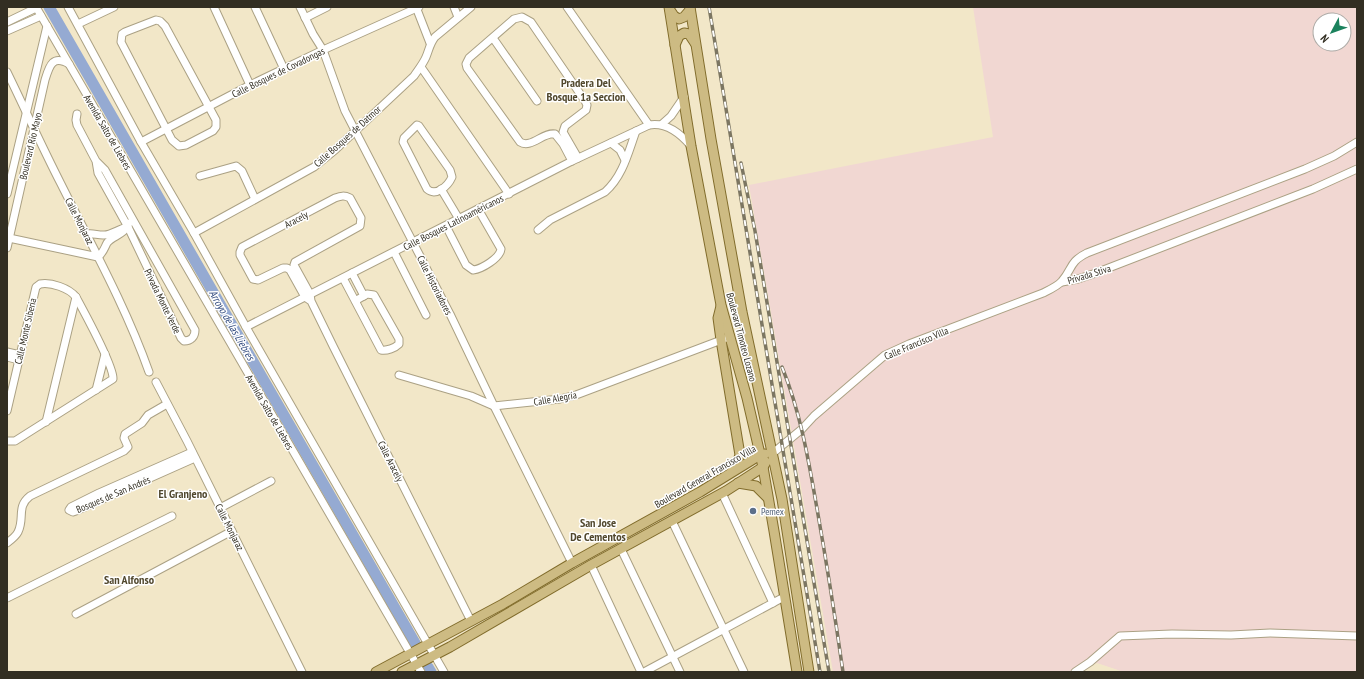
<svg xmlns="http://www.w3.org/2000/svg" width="1364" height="679" font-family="'PT Sans Narrow',sans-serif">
  <rect width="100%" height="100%" fill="#f2e7c8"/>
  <path fill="#f1d7d2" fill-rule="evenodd" d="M973 7H1357V672H1124L1097 663 1071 672H833L749 185 993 137ZM1320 20H1344V44H1320Z"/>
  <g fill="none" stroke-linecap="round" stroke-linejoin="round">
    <g stroke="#95aad2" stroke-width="11">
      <polyline points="49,7 415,643"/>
      <polyline points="428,667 431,672"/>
    </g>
    <defs>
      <g id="minor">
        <polyline points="36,7 421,672"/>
        <polyline points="68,7 141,142 194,233 246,327 444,672"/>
        <polyline points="214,7 250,85"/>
        <polyline points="255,7 284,69"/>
        <polyline points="300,7 313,34 323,50 345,111 450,314 494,406 572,563"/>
        <polyline points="416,7 430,43"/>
        <polyline points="454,7 458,17"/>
        <polyline points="567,7 649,125"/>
        <polyline points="305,18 327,7"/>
        <polygon points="156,20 160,21 165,26 216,120 216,127 213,131 186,145 179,146 172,140 121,42 122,34 125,32"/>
        <polyline points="7,22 36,8"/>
        <polyline points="78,24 114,7"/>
        <polyline points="7,31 41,16"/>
        <polyline points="493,38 537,101"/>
        <polyline points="421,67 509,194"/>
        <path d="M7 72C25 109 42 147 61 184 92 246 126 307 149 372"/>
        <path d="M77 114 76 120 77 125 96 161 98 173 128 227 181 338 184 341C191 341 195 337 195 330L105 170 96 161"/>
        <polyline points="662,124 671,116 684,97"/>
        <path d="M417 125 419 126 450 170 452 177C448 186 436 197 427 189L403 142 404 138Z"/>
        <polyline points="141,142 250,85 323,50 419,7"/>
        <polyline points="611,143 620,150 625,160"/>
        <path d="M572 161 563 144 555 134C543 132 531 149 520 142L467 68 466 64 469 58 514 19 522 17 531 22 585 101 587 105 586 110 565 126 563 132 578 158"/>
        <polyline points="200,176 236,166 242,171 255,199"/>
        <polyline points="441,189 459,219"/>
        <polyline points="7,194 47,26"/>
        <path d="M446 226 466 265 473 270C482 269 500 258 501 249L478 209"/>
        <path d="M538 230 550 220 605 192C623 176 628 153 636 131"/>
        <path d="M194 233 314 167 335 150 414 76C418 70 423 64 426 57 429 50 430 43 435 37L471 7"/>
        <path d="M87 234C93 233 97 235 103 235 110 236 120 228 128 227"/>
        <path d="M9 238 98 257C103 253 104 249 107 243 113 235 124 236 129 223"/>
        <path d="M7 248 45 80C49 67 52 54 69 64"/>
        <polyline points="394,252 426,315"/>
        <polyline points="352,273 364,296"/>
        <path d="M343 278 381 350C387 351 395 348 399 344V339L374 295 367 294 355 301"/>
        <polyline points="1062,282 1078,279 1093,274 1313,189 1357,169"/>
        <path d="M311 301 305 297 290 270 287 268H283L258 280 253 279 240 255V252L242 247 335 198C341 196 344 195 350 198L361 218 360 226 295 262 294 265 310 294 311 301 333 346 471 621"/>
        <path d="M246 327 572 161 649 125C666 122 680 133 691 146"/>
        <polyline points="7,352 20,355"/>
        <polyline points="7,357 19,360"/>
        <polyline points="399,375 471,396 494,406 560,399 576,395 724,339"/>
        <polyline points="156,382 187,441 302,672"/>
        <polyline points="96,390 105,354"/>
        <path d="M7 411 36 287 40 284C51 282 69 288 76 297 84 312 114 366 113 379L15 441H7"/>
        <polyline points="46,422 76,297"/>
        <polyline points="192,452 99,493 71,507 69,510 73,512 76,511 195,458"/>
        <path d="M773 453 802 429 814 416 885 355 909 344 1043 293C1049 290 1058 286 1062 281 1073 268 1069 262 1087 253L1305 169 1334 156 1357 142"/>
        <polyline points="722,493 773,603"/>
        <polyline points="220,508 271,481"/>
        <polyline points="672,521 744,672"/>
        <path d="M7 543C11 540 16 536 18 532 25 518 16 507 30 496L124 451 128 447 124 438 125 434 142 423 148 415 167 404"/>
        <polyline points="621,549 680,672"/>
        <polyline points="591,565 641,672"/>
        <polyline points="7,598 172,516"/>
        <polyline points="76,614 232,531"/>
        <polyline points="644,672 784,597"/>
        <polyline points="1075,672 1090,662 1120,636 1172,634 1231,635 1270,633 1357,636"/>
      </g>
      <g id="major">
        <polyline points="669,7 691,146 721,305 747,398 763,467 774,531 797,672"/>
        <polyline points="690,7 711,139 742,312 782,499 809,672"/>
        <polyline points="670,10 674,16 679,19 684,17 690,10"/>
        <polyline points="675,45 679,36 684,33 689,34 695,43"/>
        <polyline points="721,306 718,318 721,340 740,455 736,466 732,471"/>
        <polyline points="738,483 756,486 767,497"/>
        <polyline points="376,672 503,604 572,563 700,492 760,455 765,454"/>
        <polyline points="402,672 450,647 591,565 726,491 763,467 766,462"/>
      </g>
    </defs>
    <use href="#minor" stroke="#aba184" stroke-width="9"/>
    <use href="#major" stroke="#816c2b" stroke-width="11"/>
    <use href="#minor" stroke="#fff" stroke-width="7"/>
    <use href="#major" stroke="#cdbb83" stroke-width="9"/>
    <defs>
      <g id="rail">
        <polyline points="709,7 820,672"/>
        <polyline points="741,163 755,231 829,672"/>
        <path d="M782 367C800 411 808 457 816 503 826 559 835 616 843 672"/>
      </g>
    </defs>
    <use href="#rail" stroke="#7c7662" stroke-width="3.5"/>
    <use href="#rail" stroke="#fff" stroke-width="2" stroke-dasharray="6" stroke-linecap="butt"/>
  </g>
  <circle fill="#5c6f8a" stroke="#fff" stroke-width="1.5" cx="753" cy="511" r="4"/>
  <g text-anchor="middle" stroke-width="3" stroke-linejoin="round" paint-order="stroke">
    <g font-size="10" fill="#322e22" stroke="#fff">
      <text transform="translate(278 72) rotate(-26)" y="4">Calle Bosques de Covadongas</text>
      <text transform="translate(108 132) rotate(60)" y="4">Avenida Salto de Liebres</text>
      <text transform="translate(347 136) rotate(-42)" y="4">Calle Bosques de Datmor</text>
      <text transform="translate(30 146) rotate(-77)" y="4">Boulevard Río Mayo</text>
      <text transform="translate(296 219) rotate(-28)" y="4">Aracely</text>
      <text transform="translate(80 221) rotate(63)" y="4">Calle Monjaraz</text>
      <text transform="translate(453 222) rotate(-27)" y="4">Calle Bosques Latinoaméricanos</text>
      <text transform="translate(1089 274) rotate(-17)" y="4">Privada Stiva</text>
      <text transform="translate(435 285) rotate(63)" y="4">Calle Historiadores</text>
      <text transform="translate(163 301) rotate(64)" y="4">Privada Monte Verde</text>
      <text transform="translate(25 331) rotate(-77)" y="4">Calle Monte Siberia</text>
      <text transform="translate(742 337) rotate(75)" y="4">Boulevard Timoteo Lozano</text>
      <text transform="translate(916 343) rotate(-23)" y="4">Calle Francisco Villa</text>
      <text transform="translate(555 398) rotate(-10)" y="4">Calle Alegría</text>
      <text transform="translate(270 412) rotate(60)" y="4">Avenida Salto de Liebres</text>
      <text transform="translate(391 461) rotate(63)" y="4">Calle Aracely</text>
      <text transform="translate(705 476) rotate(-30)" y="4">Boulevard General Francisco Villa</text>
      <text transform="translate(113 494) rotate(-23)" y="4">Bosques de San Andrés</text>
      <text transform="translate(230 527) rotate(63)" y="4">Calle Monjaraz</text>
    </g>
    <g font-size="10" fill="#4e5e75" stroke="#fff" text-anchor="start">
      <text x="761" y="515">Pemex</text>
    </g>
    <g font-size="11" font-style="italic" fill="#314a7e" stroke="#fff">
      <text transform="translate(232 325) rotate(60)" y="4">Arroyo de las Liebres</text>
    </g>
    <g font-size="12" font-weight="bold" fill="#51482e" stroke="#fff">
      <text x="586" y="87">Pradera Del<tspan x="586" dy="14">Bosque 1a Seccion</tspan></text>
      <text x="183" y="498">El Granjeno</text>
      <text x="598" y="527">San Jose<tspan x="598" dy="14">De Cementos</tspan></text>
      <text x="129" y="584">San Alfonso</text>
    </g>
  </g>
  <rect width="1364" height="679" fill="none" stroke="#322e22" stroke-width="16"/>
  <g transform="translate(1332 32) rotate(229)"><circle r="19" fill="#ffffff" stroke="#adaba7"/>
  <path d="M0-3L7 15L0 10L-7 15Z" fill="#1b825d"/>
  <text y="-6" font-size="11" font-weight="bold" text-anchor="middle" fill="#322e22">N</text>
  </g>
</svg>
